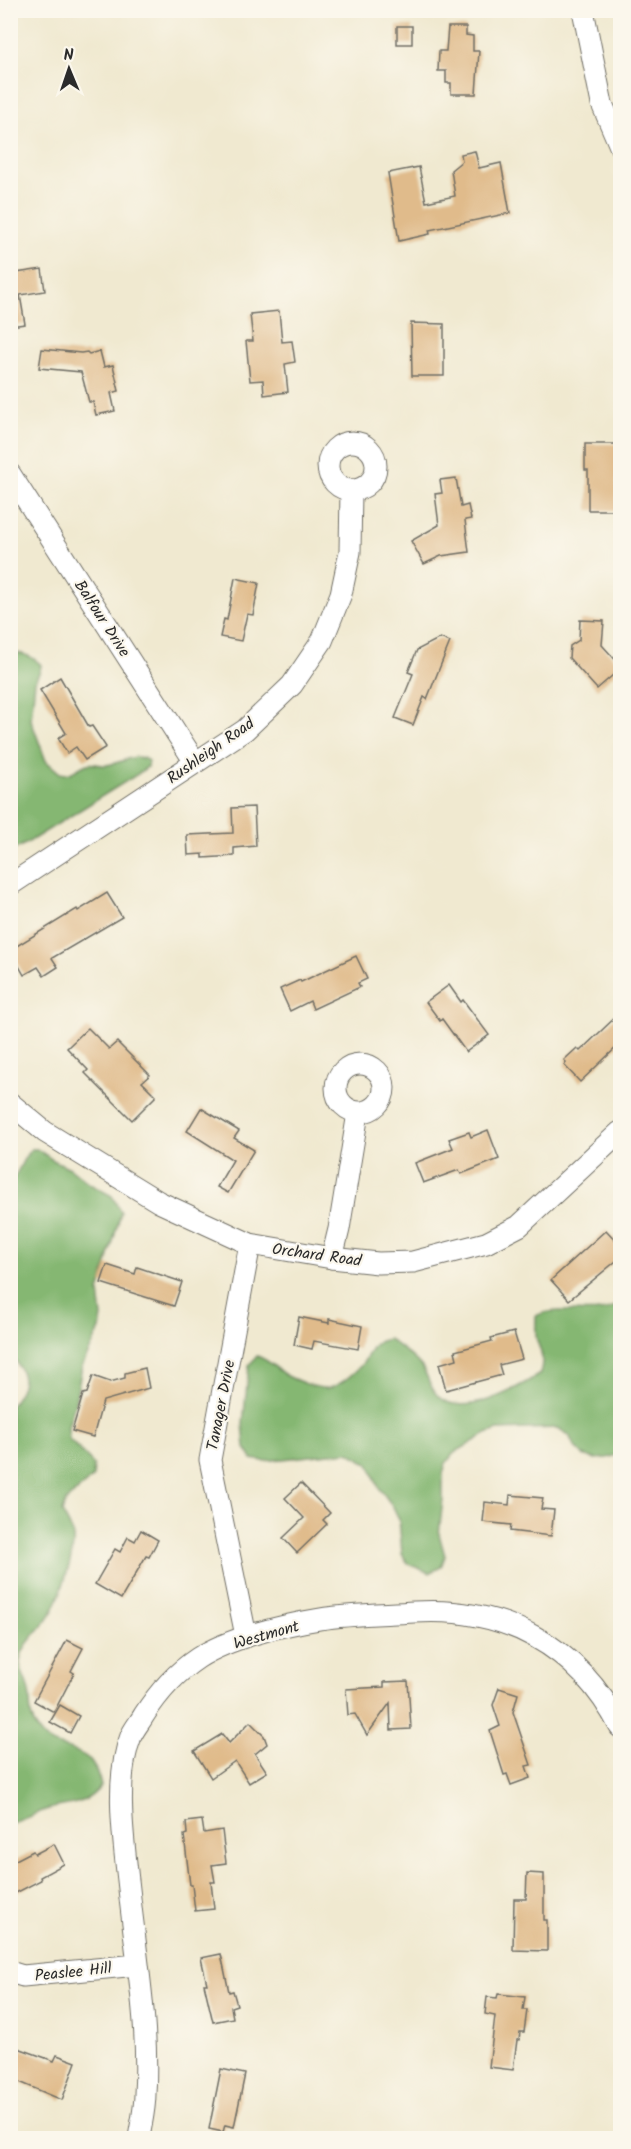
<svg xmlns="http://www.w3.org/2000/svg" width="631" height="2149" font-family="Kalam,sans-serif">
  <rect width="100%" height="100%" fill="#fbf7ec"/>
  <filter id="ink" filterUnits="userSpaceOnUse"><feTurbulence type="fractalNoise" baseFrequency=".0167" numOctaves="2"/><feDisplacementMap in="SourceGraphic" scale="12" xChannelSelector="R" yChannelSelector="G"/><feConvolveMatrix kernelMatrix="1 2 1 2 8 2 1 2 1" color-interpolation-filters="sRGB"/></filter>
  <filter id="wash" filterUnits="userSpaceOnUse"><feTurbulence type="fractalNoise" baseFrequency=".008" numOctaves="4" result="noise"/><feDisplacementMap in="SourceGraphic" scale="24" xChannelSelector="R" yChannelSelector="G"/><feGaussianBlur stdDeviation="1.35" result="paint"/><feColorMatrix in="noise" values="0 0 0 0 0 0 0 0 0 0 0 0 0 0 0 0 0 1.4 0 .05"/><feComposite in="paint" operator="in"/></filter>
  <g filter="url(#wash)">
    <rect width="100%" height="100%" fill="#f0e9d0"/>
    <g fill="#85b772" stroke="#58714e" stroke-width="1.5">
      <path d="M13 652C24 654 33 656 41 665L40 671 35 681 31 720 46 761 60 773C72 776 76 768 87 764 93 762 100 766 106 765 121 764 136 751 148 761L147 767 138 774 27 843 11 851 10 653Z"/>
      <path d="M31 1149H37L53 1160 70 1168 90 1184 112 1196 121 1212 99 1292 102 1317 100 1329 82 1366 75 1403 68 1427 69 1439 94 1465 93 1477 66 1501 62 1512C66 1520 72 1528 73 1537 75 1554 58 1606 47 1620 38 1632 21 1646 20 1662 20 1672 26 1678 28 1688 33 1705 26 1714 39 1732 58 1758 91 1737 101 1786 83 1810 61 1802 37 1813 28 1817 20 1821 11 1823L10 1406C27 1384 27 1376 11 1354V1182C19 1172 22 1159 31 1149Z"/>
      <path d="M620 1303V1454L607 1458 595 1459 583 1455 574 1446 569 1435 558 1428 498 1430 486 1434 454 1453 446 1463 443 1474V1499L439 1534 445 1556 441 1567 430 1573 408 1564 402 1554 399 1519 393 1507 378 1486 369 1464 348 1452 264 1461 252 1459 245 1448 243 1423 249 1365 257 1356C269 1360 274 1367 284 1374 292 1379 319 1390 329 1388 341 1385 356 1372 363 1363 373 1349 370 1342 389 1339 399 1347 413 1356 421 1366 429 1376 429 1389 440 1398 466 1418 516 1389 540 1374 544 1358 542 1355 537 1341 535 1334 536 1324 536 1316 561 1303 599 1321 620 1303Z"/>
    </g>
    <g id="blocks">
      <g fill="#e0bb8b">
        <rect x="397" y="26" width="15" height="18"/>
        <polygon points="448,27 466,27 466,35 473,36 473,51 479,51 476,94 451,94 451,83 446,83 446,71 438,71 439,51 446,51"/>
        <polygon points="475,151 479,168 501,163 510,213 429,230 430,234 399,241 388,173 419,167 426,202 455,196 451,170 462,161 461,154"/>
        <polygon points="42,269 45,291 20,295 25,324 10,326 10,274"/>
        <polygon points="279,311 282,342 292,341 295,362 285,364 288,392 264,395 263,380 250,381 246,341 253,341 250,314"/>
        <polygon points="411,323 444,324 444,376 412,376"/>
        <polygon points="42,349 81,353 87,352 89,354 100,351 104,367 113,365 119,391 111,393 115,411 96,415 93,402 89,402 81,372 39,368"/>
        <polygon points="585,444 621,444 621,480 617,480 617,510 588,510 588,470 585,470"/>
        <polygon points="456,478 461,507 468,505 471,519 465,520 469,552 441,556 424,564 411,541 439,525 435,494 442,493 440,480"/>
        <polygon points="235,578 259,583 253,615 247,614 241,641 220,637 224,619 227,620"/>
        <polygon points="580,620 604,621 602,645 621,666 621,668 597,689 569,658 570,646 579,640"/>
        <polygon points="440,638 450,642 427,699 424,697 413,725 395,718 413,674 408,672 417,650"/>
        <polygon points="60,677 89,727 92,726 106,747 85,760 76,747 67,753 58,738 66,733 40,690"/>
        <polygon points="254,807 256,846 234,848 234,856 203,858 203,854 188,855 187,835 233,833 232,808"/>
        <polygon points="107,893 122,917 52,958 58,967 44,976 38,967 24,975 10,950 77,909 78,911"/>
        <polygon points="356,956 367,979 358,983 360,987 313,1009 310,1001 290,1011 280,989 300,980 301,982"/>
        <polygon points="449,985 461,1002 463,1000 489,1035 466,1052 442,1019 440,1021 426,1002"/>
        <polygon points="621,1012 621,1043 580,1082 564,1065 566,1062 564,1060 577,1048 580,1051"/>
        <polygon points="88,1028 109,1049 117,1042 150,1075 142,1082 156,1096 132,1120 85,1073 88,1070 67,1048"/>
        <polygon points="201,1108 239,1131 234,1138 254,1150 228,1193 217,1187 233,1160 187,1131"/>
        <polygon points="488,1130 499,1159 461,1174 459,1170 423,1183 415,1163 453,1148 449,1139 469,1132 471,1137"/>
        <polygon points="606,1230 621,1246 621,1257 569,1300 551,1280"/>
        <polygon points="107,1265 135,1274 137,1267 182,1282 174,1306 101,1283"/>
        <polygon points="299,1317 329,1323 329,1319 362,1326 358,1349 314,1341 312,1349 294,1345"/>
        <polygon points="514,1332 522,1359 499,1365 502,1375 446,1390 439,1364 457,1359 455,1351 492,1341 491,1338"/>
        <polygon points="145,1368 149,1388 103,1401 93,1437 72,1431 83,1394 87,1393 93,1376 110,1382 125,1378 125,1373"/>
        <polygon points="301,1483 330,1513 323,1520 327,1524 297,1553 283,1538 304,1518 285,1498"/>
        <polygon points="510,1495 543,1498 541,1509 554,1510 551,1536 510,1531 511,1525 483,1522 485,1502 509,1505"/>
        <polygon points="141,1530 158,1540 149,1557 146,1556 121,1599 95,1584 115,1549 120,1552 128,1537 135,1541"/>
        <polygon points="67,1640 83,1648 71,1671 74,1673 54,1712 34,1701"/>
        <polygon points="408,1681 411,1729 391,1730 390,1703 367,1735 355,1714 348,1715 346,1689 384,1687 384,1682"/>
        <polygon points="499,1688 518,1694 513,1712 531,1765 526,1766 530,1778 511,1785 507,1774 504,1775 490,1731 500,1726 493,1705"/>
        <polygon points="60,1705 79,1716 70,1733 50,1722"/>
        <polygon points="250,1722 264,1736 267,1744 255,1754 267,1772 249,1783 235,1761 211,1778 194,1751 222,1734 229,1743"/>
        <polygon points="202,1820 204,1833 222,1830 226,1863 212,1865 215,1882 211,1882 214,1909 195,1911 192,1885 190,1885 184,1835 187,1834 186,1822"/>
        <polygon points="54,1844 64,1864 40,1877 41,1880 10,1896 10,1863 33,1851 35,1854"/>
        <polygon points="527,1873 544,1874 544,1920 547,1920 547,1951 513,1950 514,1899 526,1899"/>
        <polygon points="221,1954 229,1992 233,1991 237,2005 231,2007 233,2018 213,2022 204,1984 207,1984 201,1958"/>
        <polygon points="498,1994 525,1997 523,2010 527,2010 524,2032 520,2032 519,2040 517,2040 513,2070 489,2067 495,2016 485,2014 487,1997 497,1998"/>
        <polygon points="10,2045 54,2061 57,2055 76,2062 62,2100 10,2078"/>
        <polygon points="221,2069 245,2074 234,2127 225,2125 223,2132 209,2129"/>
      </g>
    </g>
  </g>
  <g filter="url(#ink)">
    <use href="#blocks" fill-opacity="0" stroke="#706e65" stroke-width="1.5"/>
    <g fill="none" stroke-linecap="round" stroke-linejoin="round">
      <defs>
        <g id="minor">
          <polyline points="583,10 602,104 620,146"/>
          <circle cx="352" cy="466" r="24"/>
          <polyline points="10,474 195,762"/>
          <polyline points="10,885 245,730 292,685 322,641 341,594 350,552 351,490"/>
          <circle cx="360" cy="1088" r="24"/>
          <polyline points="10,1103 45,1132 159,1202 250,1244 332,1258 378,1263 413,1262 486,1243 519,1226 620,1132"/>
          <polyline points="332,1258 339,1229 358,1113"/>
          <polyline points="246,1636 210,1460 250,1244"/>
          <polyline points="10,1972 23,1976 137,1965"/>
          <path d="M139 2138C141 2124 145 2109 145 2094 149 2029 137 1962 130 1898 125 1850 113 1781 131 1736 134 1729 140 1722 144 1715 158 1693 177 1672 198 1658 229 1638 283 1625 320 1619 350 1614 383 1614 414 1612 504 1606 578 1646 620 1727"/>
        </g>
      </defs>
      <use href="#minor" stroke="#706e65" stroke-width="23"/>
      <use href="#minor" stroke="#fff" stroke-width="21"/>
    </g>
  </g>
  <g text-anchor="middle" stroke-width="4.5" stroke-linejoin="round" paint-order="stroke">
    <g font-size="16" fill="#2b2b2b" stroke="#fbf7ec">
      <text transform="translate(103 618) rotate(57)" y="6">Balfour Drive</text>
      <text transform="translate(210 750) rotate(-35)" y="6">Rushleigh Road</text>
      <text transform="translate(317 1254) rotate(8)" y="6">Orchard Road</text>
      <text transform="translate(220 1405) rotate(-79)" y="6">Tanager Drive</text>
      <text transform="translate(266 1634) rotate(-16)" y="6">Westmont</text>
      <text transform="translate(73 1971) rotate(-6)" y="6">Peaslee Hill</text>
    </g>
  </g>
  <rect width="631" height="2149" fill="none" stroke="#fbf7ec" stroke-width="36"/>
  <g transform="translate(69 69) rotate(358)" stroke="#fbf7ec" stroke-width="4.5" paint-order="stroke">
  <path d="M0-4.5L10 22L0 15L-10 22Z" fill="#2b2b2b"/>
  <text y="-9" font-size="16" font-weight="bold" text-anchor="middle" fill="#2b2b2b">N</text>
  </g>
</svg>
